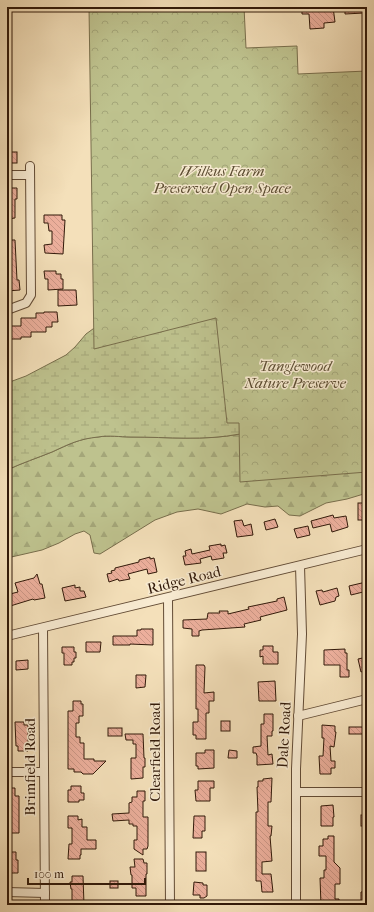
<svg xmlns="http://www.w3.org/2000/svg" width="374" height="912" font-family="'IM FELL French Canon',serif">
  <defs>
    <pattern id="forest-firs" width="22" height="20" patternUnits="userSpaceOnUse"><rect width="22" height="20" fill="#bec28e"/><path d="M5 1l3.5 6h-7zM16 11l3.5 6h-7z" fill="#a4a679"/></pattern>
    <pattern id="wetland-marsh" width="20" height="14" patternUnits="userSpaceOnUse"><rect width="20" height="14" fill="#bec28e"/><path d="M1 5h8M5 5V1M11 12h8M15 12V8" fill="none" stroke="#a4a679"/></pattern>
    <pattern id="park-crowns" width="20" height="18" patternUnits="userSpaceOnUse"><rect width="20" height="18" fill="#bec28e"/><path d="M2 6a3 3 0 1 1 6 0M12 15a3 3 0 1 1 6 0" fill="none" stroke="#a4a679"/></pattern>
    <pattern id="building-back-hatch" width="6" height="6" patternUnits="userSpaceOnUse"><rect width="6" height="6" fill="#ecaf9c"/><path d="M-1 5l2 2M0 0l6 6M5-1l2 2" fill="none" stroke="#cb9685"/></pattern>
  </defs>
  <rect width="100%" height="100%" fill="#f4e0ba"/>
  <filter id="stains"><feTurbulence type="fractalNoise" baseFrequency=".005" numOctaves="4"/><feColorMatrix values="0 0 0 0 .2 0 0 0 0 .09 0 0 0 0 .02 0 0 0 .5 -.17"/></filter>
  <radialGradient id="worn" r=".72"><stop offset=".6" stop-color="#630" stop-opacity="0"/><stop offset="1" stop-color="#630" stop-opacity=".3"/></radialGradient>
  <path fill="url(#forest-firs)" stroke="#786e4c" d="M367 375V493L347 499 326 503 300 516 289 515 278 506 265 507 247 504 221 514 198 509 177 512 155 520 100 554 94 553 90 535 84 531 75 534 59 543 42 550 7 558V470C22 463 37 458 52 452 68 445 80 438 98 437 109 435 120 437 131 437 168 437 204 441 240 434Z"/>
  <path fill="url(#wetland-marsh)" stroke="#786e4c" d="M236 295 240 434C204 441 168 437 131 437 120 437 109 435 98 437 79 439 69 444 52 452 37 458 22 463 7 470V383L26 376 66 355 75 347 86 334 97 326 152 333 161 332Z"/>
  <polygon fill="url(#park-crowns)" stroke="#786e4c" points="89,7 244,7 246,48 297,46 298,74 367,71 367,472 240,482 239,423 227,423 216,318 94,349"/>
  <g fill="url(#building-back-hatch)" stroke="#311909">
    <polygon points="302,7 333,7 335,22 324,23 324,28 310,29 309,14 302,14"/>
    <polygon points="345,7 364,7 364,13 345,14"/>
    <rect x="7" y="152" width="10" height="11"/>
    <polygon points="7,188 17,188 17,199 15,199 15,218 7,219"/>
    <polygon points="44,215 62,215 62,220 65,220 63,254 45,253 44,245 52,244 52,231 49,231 48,223 44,223"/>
    <polygon points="7,240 15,240 17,280 19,280 20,290 7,291"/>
    <polygon points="44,271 56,271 56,274 61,274 61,279 63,279 63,289 48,290 48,279 45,279"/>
    <polygon points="58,290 76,290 77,305 58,306"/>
    <polygon points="44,312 57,312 58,322 52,322 52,327 46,327 46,332 31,332 31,337 21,337 21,339 7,339 7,326 21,326 21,318 36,318 36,313 44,313"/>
    <rect x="358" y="503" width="9" height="17"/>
    <polygon points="333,515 334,518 346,516 348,527 332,532 330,524 313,528 311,521"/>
    <polygon points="275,519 278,527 266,530 264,522"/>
    <polygon points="242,520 244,526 251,524 253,535 237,537 234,521"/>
    <polygon points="308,526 310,535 297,538 294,529"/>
    <polygon points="221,544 221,546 225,545 227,553 223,553 224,558 212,560 211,556 200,559 201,563 185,565 183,556 186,556 185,551 191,549 192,554 210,550 209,546"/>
    <polygon points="150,557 150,559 154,558 157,572 148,574 147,569 128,574 130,579 119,581 118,579 109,582 107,574 112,573 111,571 115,570 115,568 139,562 139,560"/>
    <polygon points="37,574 40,584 42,584 45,598 34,600 33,599 7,607 7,600 11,598 10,594 18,592 15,583 34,578"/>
    <polygon points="366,582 367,591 351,595 349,586"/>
    <polygon points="75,585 75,588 80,587 80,591 84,591 86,597 65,601 62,588"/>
    <polygon points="337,588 339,596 336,597 335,601 320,605 316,591 322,590 323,592"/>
    <polygon points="284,597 287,610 260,617 261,620 244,624 245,627 202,630 199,631 199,636 192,636 192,629 183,628 183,620 207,619 208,613 220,613 219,611 228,611 228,614 249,609 248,607 277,601 277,599"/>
    <polygon points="141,629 153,629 153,645 130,644 130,645 113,645 113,636 137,636 137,630 141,630"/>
    <polygon points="86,642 101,642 100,652 86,652"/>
    <polygon points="263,646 273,646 273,652 278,652 278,664 263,664 263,656 260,657 260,650 263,650"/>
    <polygon points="62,647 74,647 74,652 76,652 76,658 74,658 74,662 72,662 72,665 64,665 64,653 62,653"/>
    <polygon points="345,649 345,653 347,653 347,670 349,670 349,677 340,677 340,665 324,665 324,650"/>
    <polygon points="367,657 367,670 361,672 358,659"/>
    <polygon points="28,660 28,669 16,670 16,661"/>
    <polygon points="196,665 204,665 205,667 204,693 214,692 214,701 209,701 209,713 206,713 206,739 196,739 196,735 193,735 193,722 198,722 198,709 196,709"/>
    <polygon points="136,675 146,675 145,687 136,688"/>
    <polygon points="275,681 276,701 259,701 258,682"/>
    <polygon points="73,701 81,701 81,704 83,704 83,716 79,716 79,723 76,723 76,737 80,737 80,743 84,743 84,759 94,759 94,761 106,761 93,774 83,774 81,772 74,772 74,769 68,769 68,711 73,711"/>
    <polygon points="264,714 273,714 273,731 272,731 272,736 267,736 268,755 272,754 273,764 257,765 257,756 256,753 253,753 253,747 261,746 261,724 264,724"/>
    <rect x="221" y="721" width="9" height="10"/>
    <polygon points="15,722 24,722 24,725 28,725 28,751 18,751 18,746 16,746"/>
    <polygon points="322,725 335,726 335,732 336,732 334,747 330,746 331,761 335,761 335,768 331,768 331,774 320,774 319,756 323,756 324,738 322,738"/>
    <rect x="349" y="727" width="18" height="7"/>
    <rect x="108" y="728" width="14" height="8"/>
    <polygon points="125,734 143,734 144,758 145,758 145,767 143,767 143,778 131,779 131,758 136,758 136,744 133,744 133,740 126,740"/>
    <polygon points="205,750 214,750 214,768 198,769 198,766 196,766 196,753 205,753"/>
    <polygon points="229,750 237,751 237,758 228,758"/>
    <polygon points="272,778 271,802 268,802 268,826 272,826 271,836 270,836 272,861 262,862 262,874 271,874 273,892 262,892 261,881 256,881 256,812 258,812 257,787 258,787 258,781 263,781 263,779"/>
    <polygon points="198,781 214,781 214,788 210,788 210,801 196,801 195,790 198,790"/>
    <polygon points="71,786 81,786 81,793 84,793 84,800 79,800 79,802 68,802 68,790 71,790"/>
    <polygon points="7,788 15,788 15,796 19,796 19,833 7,833 7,819 9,819 9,806 7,806"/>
    <polygon points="137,791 145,791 145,801 143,801 143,817 148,817 148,846 147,849 143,849 143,855 134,849 134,840 137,840 137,826 133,826 133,824 129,824 129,820 113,821 112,814 129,813 129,803 132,802 132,797 137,797"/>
    <polygon points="333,805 334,817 333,817 333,826 321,826 321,806"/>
    <rect x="361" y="815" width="6" height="11"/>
    <polygon points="68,816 78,816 78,820 82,819 82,827 87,827 87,840 96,840 96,849 81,849 81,855 80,855 80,859 68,859 69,844 72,844 72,828 68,828"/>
    <polygon points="194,816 205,816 205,831 202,831 202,838 193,838"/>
    <polygon points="328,836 334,836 334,862 340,868 340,884 335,884 335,899 339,899 339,905 321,905 320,878 324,878 324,870 326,870 326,856 319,856 319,846 323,846 323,839 328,839"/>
    <polygon points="7,852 16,852 16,860 18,860 18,873 7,873"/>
    <rect x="196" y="852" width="10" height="19"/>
    <polygon points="134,859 143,859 144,863 147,863 147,874 146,874 146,896 136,896 136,888 132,888 132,875 131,875 130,867 135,867"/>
    <polygon points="72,876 83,876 84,905 72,905 72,889 71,889 70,882 72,882"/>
    <rect x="110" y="881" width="8" height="7"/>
    <polygon points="194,882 203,883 203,885 207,885 207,896 204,898 200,898 200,895 193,895"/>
    <polygon points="367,891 367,902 361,903 361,892"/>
  </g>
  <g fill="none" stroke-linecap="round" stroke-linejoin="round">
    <defs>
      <g id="minor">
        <polyline points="7,175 30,175"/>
        <polyline points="7,310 26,303 31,295 30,166"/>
        <polyline points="168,598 170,905"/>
        <polyline points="43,628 45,905"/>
        <polyline points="7,636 367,549"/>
        <polyline points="298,716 367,699"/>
        <polyline points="7,772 44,772"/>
        <polyline points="296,792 367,792"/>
        <polyline points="7,892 45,893"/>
        <polyline points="296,905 296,769 302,634 300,566"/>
      </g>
    </defs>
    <use href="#minor" stroke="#624b35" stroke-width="10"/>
    <use href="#minor" stroke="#f8ebd2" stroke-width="8"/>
  </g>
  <g text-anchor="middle" stroke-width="3" stroke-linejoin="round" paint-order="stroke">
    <g font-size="15" font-style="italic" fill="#5b4c31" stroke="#f8ebd2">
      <text x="222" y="176">Wilkus Farm<tspan x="222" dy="17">Preserved Open Space</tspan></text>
      <text x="295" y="371">Tanglewood<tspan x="295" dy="17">Nature Preserve</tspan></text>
    </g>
    <g font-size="15" fill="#311909" stroke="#f8ebd2">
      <text transform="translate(184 580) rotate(-14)" y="5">Ridge Road</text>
      <text transform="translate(284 735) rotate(-87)" y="5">Dale Road</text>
      <text transform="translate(155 752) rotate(-90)" y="5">Clearfield Road</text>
      <text transform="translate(30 767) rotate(-90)" y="5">Brimfield Road</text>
    </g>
  </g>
  <rect width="374" height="912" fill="none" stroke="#f4e0ba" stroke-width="24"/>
  <rect x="8" y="8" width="358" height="896" fill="none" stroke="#311909" stroke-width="2"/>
  <rect x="12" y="12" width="350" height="888" fill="none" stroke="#311909"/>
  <path d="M28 878v6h117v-6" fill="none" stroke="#311909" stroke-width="2"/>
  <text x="34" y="878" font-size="12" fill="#311909" stroke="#f8ebd2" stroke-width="3" paint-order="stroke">100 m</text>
  <rect width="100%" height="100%" filter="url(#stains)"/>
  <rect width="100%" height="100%" fill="url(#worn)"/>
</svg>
